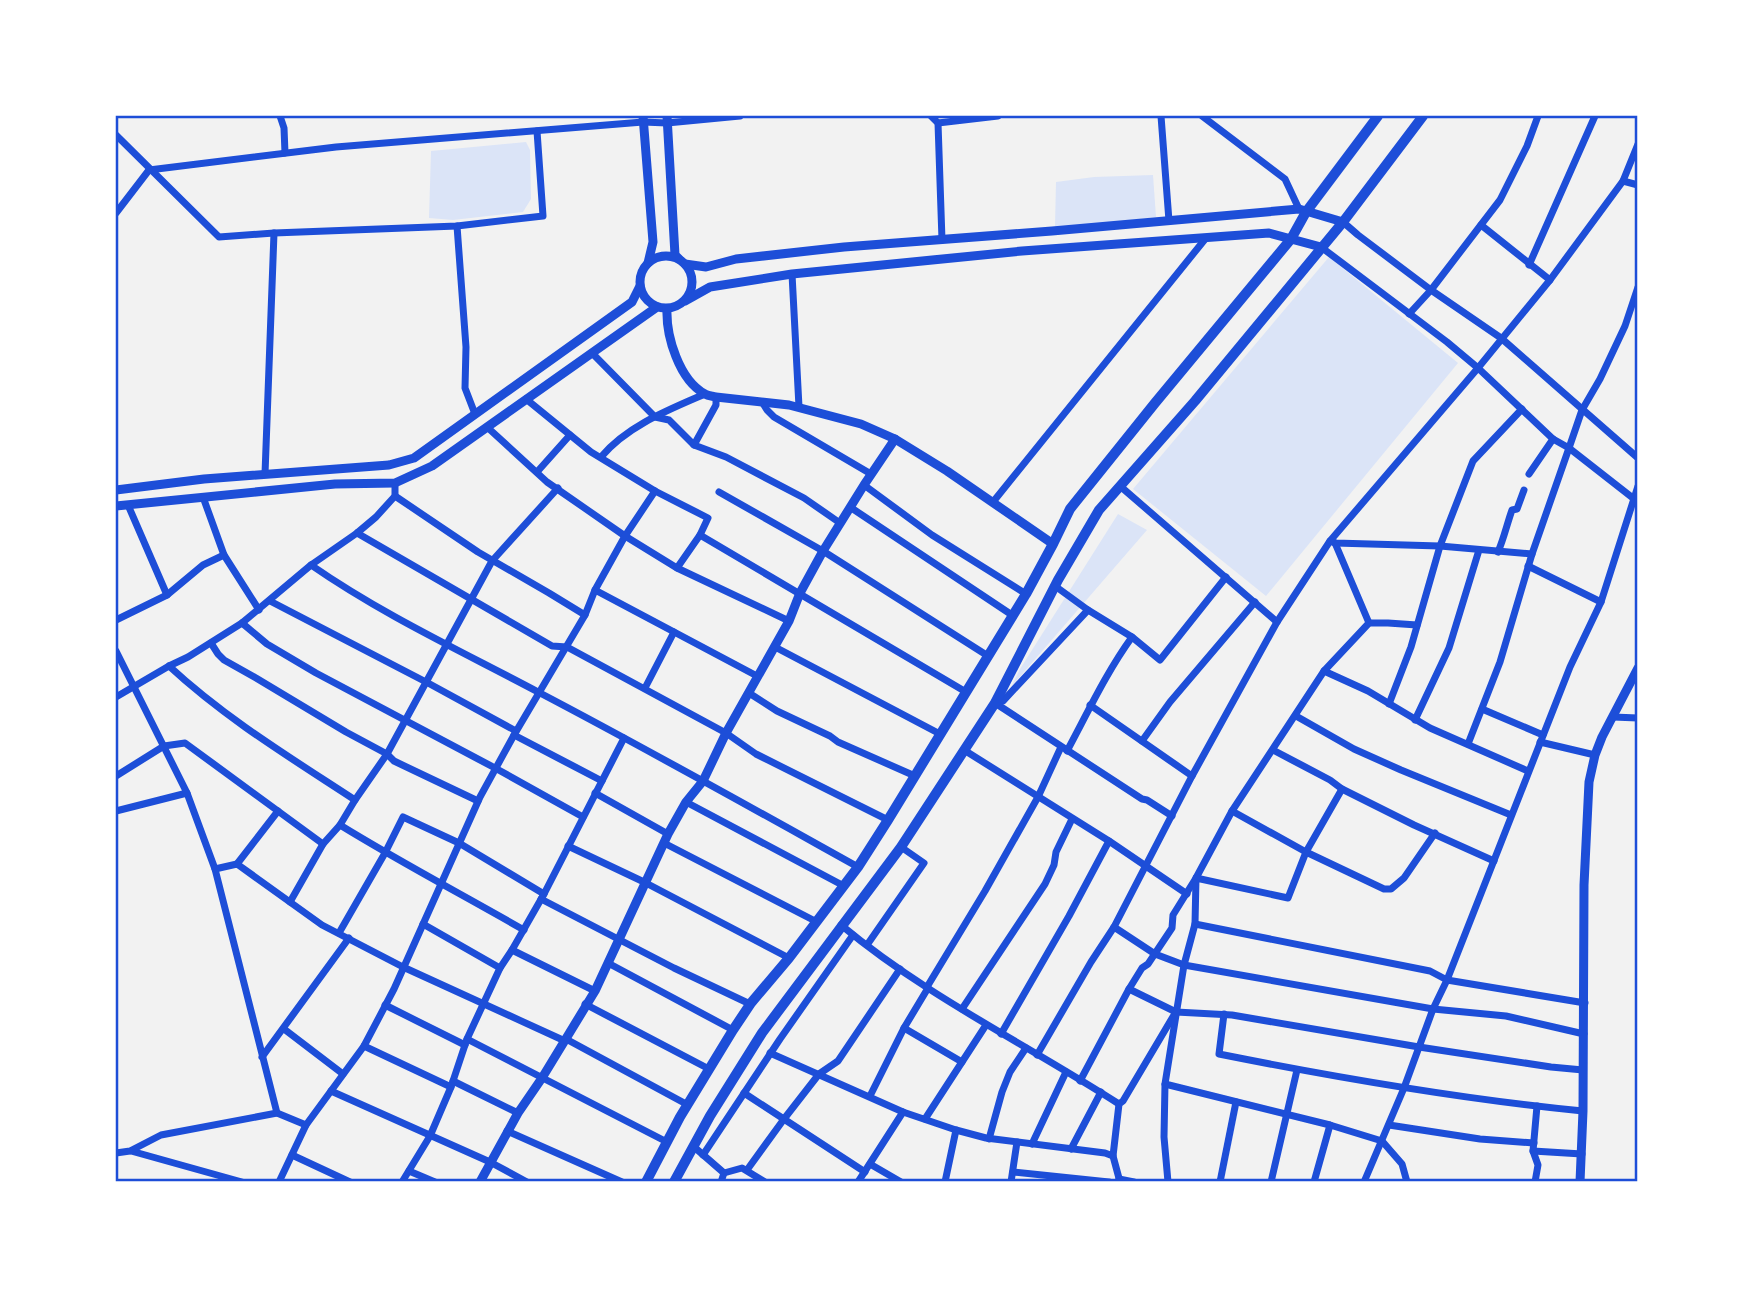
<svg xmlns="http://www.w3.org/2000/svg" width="1753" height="1297" font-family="Signika,sans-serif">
  <rect width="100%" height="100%" fill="#f2f2f2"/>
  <g fill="#dbe4f7">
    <polygon points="526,142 530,150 531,199 523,212 453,220 429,218 431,151"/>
    <polygon points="1153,175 1156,217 1107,223 1055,226 1056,182 1094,177"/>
    <polygon points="1329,257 1458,363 1266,596 1133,489"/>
    <polygon points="1118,514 1147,530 1011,687 1020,669"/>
  </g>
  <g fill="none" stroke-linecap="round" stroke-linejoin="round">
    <g stroke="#1d4ed8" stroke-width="7">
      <polyline points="280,116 284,128 285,153"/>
      <polyline points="931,116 938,123 942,240"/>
      <polyline points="1161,116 1169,221"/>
      <polyline points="1202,116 1285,179 1299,209"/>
      <polyline points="938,123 998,116"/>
      <polyline points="116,135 219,237 274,233 457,226 543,216 537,131"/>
      <polyline points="1623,181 1638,185"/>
      <polyline points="116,213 149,170 336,147 643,122 667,123 740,116"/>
      <polyline points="1343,222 1358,235 1431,290 1501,338 1638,458"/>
      <polyline points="1481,225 1550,280"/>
      <polyline points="457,226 466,347 465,388 475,414"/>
      <polyline points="1321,247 1447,342 1478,368 1553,439 1569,448 1638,502"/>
      <polyline points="1529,265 1595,116"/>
      <polyline points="792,274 799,407"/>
      <polyline points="1409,314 1431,290 1500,200 1527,146 1538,116"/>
      <polyline points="592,353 655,417 669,420 694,445 726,457 804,498 840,523"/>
      <polyline points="526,399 591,452 655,491 708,518 700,535 677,568"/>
      <polyline points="762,402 767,410 774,417 871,474"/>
      <polyline points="487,427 547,482 625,536 677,568 789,621"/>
      <polyline points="694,445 716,405 716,397"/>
      <path d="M601 457C627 426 668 410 705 394"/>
      <polyline points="537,472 570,435"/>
      <polyline points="265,474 274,233"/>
      <polyline points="1529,474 1553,439"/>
      <polyline points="864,485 932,535 1026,594"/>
      <polyline points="1120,486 1277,622"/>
      <polyline points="719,492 823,551 988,656"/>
      <polyline points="395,496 478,552 549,593 585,615"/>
      <polyline points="203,497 224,555 259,610"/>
      <polyline points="993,502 1206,238"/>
      <polyline points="128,505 167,595"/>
      <polyline points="850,507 1012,615"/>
      <polyline points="357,533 552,646 567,647 726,733 756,754 888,820"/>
      <polyline points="700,535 966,692"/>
      <polyline points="1330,541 1335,543 1440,546 1532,554"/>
      <polyline points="1335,543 1369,623"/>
      <path d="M1498 552C1504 538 1507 524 1512 510L1517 509 1524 490"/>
      <path d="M311 565C383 615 463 652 540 693 647 749 752 808 858 867"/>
      <polyline points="1528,566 1601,602"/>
      <polyline points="595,590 757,676"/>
      <polyline points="270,601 428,683 516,731"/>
      <polyline points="1088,610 1132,637 1160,660 1226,577"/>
      <polyline points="116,620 167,595 203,565 224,555"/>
      <polyline points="242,623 267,644 316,673 495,768 583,817"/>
      <polyline points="211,643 218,654 224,660 256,678 346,732 387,754 394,761 478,801"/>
      <polyline points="775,647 940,734"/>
      <polyline points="116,651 187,793 215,869 277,1113"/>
      <path d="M169 666C225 718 291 758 355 800"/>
      <polyline points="1324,671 1368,691 1430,728 1528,771"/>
      <polyline points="645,688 674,632"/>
      <polyline points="749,693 777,711 830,736 838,742 915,776"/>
      <polyline points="116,697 169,666 188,657 242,623 311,565 357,533 376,517 395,496 395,483"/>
      <polyline points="995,701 1003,701 1088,610 1055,586"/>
      <polyline points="995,703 1142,799 1147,800 1172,816"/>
      <polyline points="1389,704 1411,647 1440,546 1473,461 1522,409"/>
      <polyline points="1090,705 1192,776"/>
      <polyline points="1482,709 1543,735"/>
      <polyline points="1296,716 1354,749 1401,770 1511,815"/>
      <polyline points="1613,717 1638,718"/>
      <polyline points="1415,720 1449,648 1479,550"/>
      <polyline points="514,735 602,781"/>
      <polyline points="1142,741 1170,702 1255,602"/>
      <polyline points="1540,742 1595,755"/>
      <polyline points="1468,744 1500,662 1532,554 1569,448 1582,410 1600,379 1625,326 1638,287"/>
      <polyline points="964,750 1109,841 1187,894"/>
      <polyline points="1273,750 1330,780 1342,789 1414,825 1494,861"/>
      <path d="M1067 751C1088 712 1106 673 1132 637"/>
      <polyline points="116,776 164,746 185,743 323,844 340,825 355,800 387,754 492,561 558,488"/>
      <polyline points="595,793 668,834"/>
      <polyline points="686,802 844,886"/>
      <polyline points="116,811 187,793"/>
      <polyline points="1232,811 1306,852 1384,889 1391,889 1404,878 1435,833"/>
      <path d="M340 825C400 862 463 895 524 930"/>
      <polyline points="664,843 817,922"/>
      <polyline points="568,846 644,882 789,958"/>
      <polyline points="237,864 278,811"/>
      <polyline points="215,869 237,864 322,925 403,967 565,1041"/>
      <polyline points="541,899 674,968 750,1004"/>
      <polyline points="290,902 323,844"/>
      <polyline points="423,924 500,968"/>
      <polyline points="1195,924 1430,971 1447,980 1585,1003"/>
      <path d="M841 925C926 996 1026 1044 1119 1104"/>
      <polyline points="1114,927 1155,954 1184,965 1433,1009 1506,1016 1584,1034"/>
      <polyline points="339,933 385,853 403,817 459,843 544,894"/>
      <polyline points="867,945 924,863 901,847"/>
      <polyline points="512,950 595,991"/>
      <polyline points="608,963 733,1030"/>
      <polyline points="927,987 985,891 1038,797 1061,747"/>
      <polyline points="1129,989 1176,1012 1232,1015 1419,1047 1551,1067 1583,1070"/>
      <polyline points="585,1004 709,1069"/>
      <polyline points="385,1005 465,1045"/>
      <polyline points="962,1009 1045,884 1054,865 1056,852 1072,819"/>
      <path d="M1224 1014 1219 1054C1339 1078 1461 1099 1583 1111"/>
      <polyline points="904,1028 962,1062"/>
      <polyline points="284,1029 343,1074"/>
      <polyline points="1001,1034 1069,916 1109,841"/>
      <polyline points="467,1039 667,1142"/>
      <polyline points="566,1039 688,1105"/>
      <polyline points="364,1046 451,1087"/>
      <polyline points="770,1053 903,1112 956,1130 986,1138 1105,1153 1113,1156"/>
      <polyline points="1037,1055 1091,962 1114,927 1192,776 1277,622 1330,541 1478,368 1550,280 1623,181 1638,144"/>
      <polyline points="262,1057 349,938"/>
      <polyline points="453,1081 518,1113"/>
      <polyline points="1080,1081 1129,989 1142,968 1148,964 1172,928 1173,915 1196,878 1232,811 1324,671 1369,623 1388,623 1417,625"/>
      <polyline points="1165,1084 1330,1125 1382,1141 1402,1164 1407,1182"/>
      <polyline points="331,1091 490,1162 527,1182"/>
      <polyline points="744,1093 865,1172"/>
      <polyline points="870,1096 904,1028 928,988"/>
      <polyline points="925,1119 986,1025"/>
      <polyline points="1389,1125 1480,1139 1534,1143"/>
      <polyline points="507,1131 622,1182"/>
      <polyline points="989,1139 1002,1092 1010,1072 1026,1048"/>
      <polyline points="1032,1144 1066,1072"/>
      <polyline points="693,1146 724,1173"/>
      <polyline points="1071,1149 1101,1092"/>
      <polyline points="131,1151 242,1182"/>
      <polyline points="1533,1151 1582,1154"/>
      <polyline points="116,1153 130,1151 161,1135 277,1113 306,1125"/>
      <polyline points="292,1155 350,1182"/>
      <polyline points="703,1155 780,1039 853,935"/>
      <polyline points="870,1164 901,1182"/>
      <polyline points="747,1170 784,1119 819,1074 838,1061 900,969"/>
      <polyline points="409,1171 435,1182"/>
      <polyline points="1013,1172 1109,1182"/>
      <polyline points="1119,1179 1134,1182"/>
      <polyline points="279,1182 306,1125 364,1046 394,989 480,797 514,735 585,615 595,590 625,536 655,491"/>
      <polyline points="402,1182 430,1136 451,1087 467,1039 500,968 512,950 544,894 624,738"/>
      <polyline points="721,1182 724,1173 742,1168 765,1182"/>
      <polyline points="858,1182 903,1112"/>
      <polyline points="945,1182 956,1130"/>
      <polyline points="1011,1182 1017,1142"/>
      <polyline points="1120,1182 1113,1156 1119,1104 1123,1101 1174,1015"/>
      <polyline points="1168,1182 1164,1137 1165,1084 1184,965 1195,924 1196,878 1288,898 1306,852 1342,789"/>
      <polyline points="1220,1182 1236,1102"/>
      <polyline points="1271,1182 1297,1070"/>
      <polyline points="1314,1182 1330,1125"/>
      <polyline points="1364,1182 1404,1088 1433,1009 1447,980 1570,667 1601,602 1638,486"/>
      <polyline points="1535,1182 1538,1165 1533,1151 1537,1106"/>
    </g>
    <g stroke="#1d4ed8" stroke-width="9">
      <polyline points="643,116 653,242 648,263"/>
      <polyline points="667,116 675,255 679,259"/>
      <circle cx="666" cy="282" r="26"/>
      <polyline points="685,264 706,267 736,259 844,247 1052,231 1299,209 1343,222"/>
      <polyline points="685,301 710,287 792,274 1022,251 1269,233 1321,247"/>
      <path d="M667 309C666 336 679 380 705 394 708 396 712 396 716 397L789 405 861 424 895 439 947 471 1053 544"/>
      <polyline points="116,490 204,479 389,465 414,458 632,302 640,286"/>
      <polyline points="116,506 335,484 395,483 432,466 657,307"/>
      <polyline points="480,1182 518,1113 542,1078 595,991 668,834 686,802 703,781 726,733 789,621 800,593 823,551 864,485 895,439"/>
      <polyline points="1580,1182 1583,1111 1584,885 1589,782 1595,755 1602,737 1638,668"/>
    </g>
    <g stroke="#1d4ed8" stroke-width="10">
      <polyline points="646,1182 680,1117 733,1030 751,1003 789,958 858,867 888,820 1026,594 1053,544 1070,509 1155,403 1291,239 1306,212 1378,116"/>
      <polyline points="674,1182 710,1116 762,1033 901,847 995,703 1058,580 1099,510 1195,401 1343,222 1423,116"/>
    </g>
  </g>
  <rect width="1753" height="1297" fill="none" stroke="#ffffff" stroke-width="234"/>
  <rect x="117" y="117" width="1519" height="1063" fill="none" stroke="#1d4ed8" stroke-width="2.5"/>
</svg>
